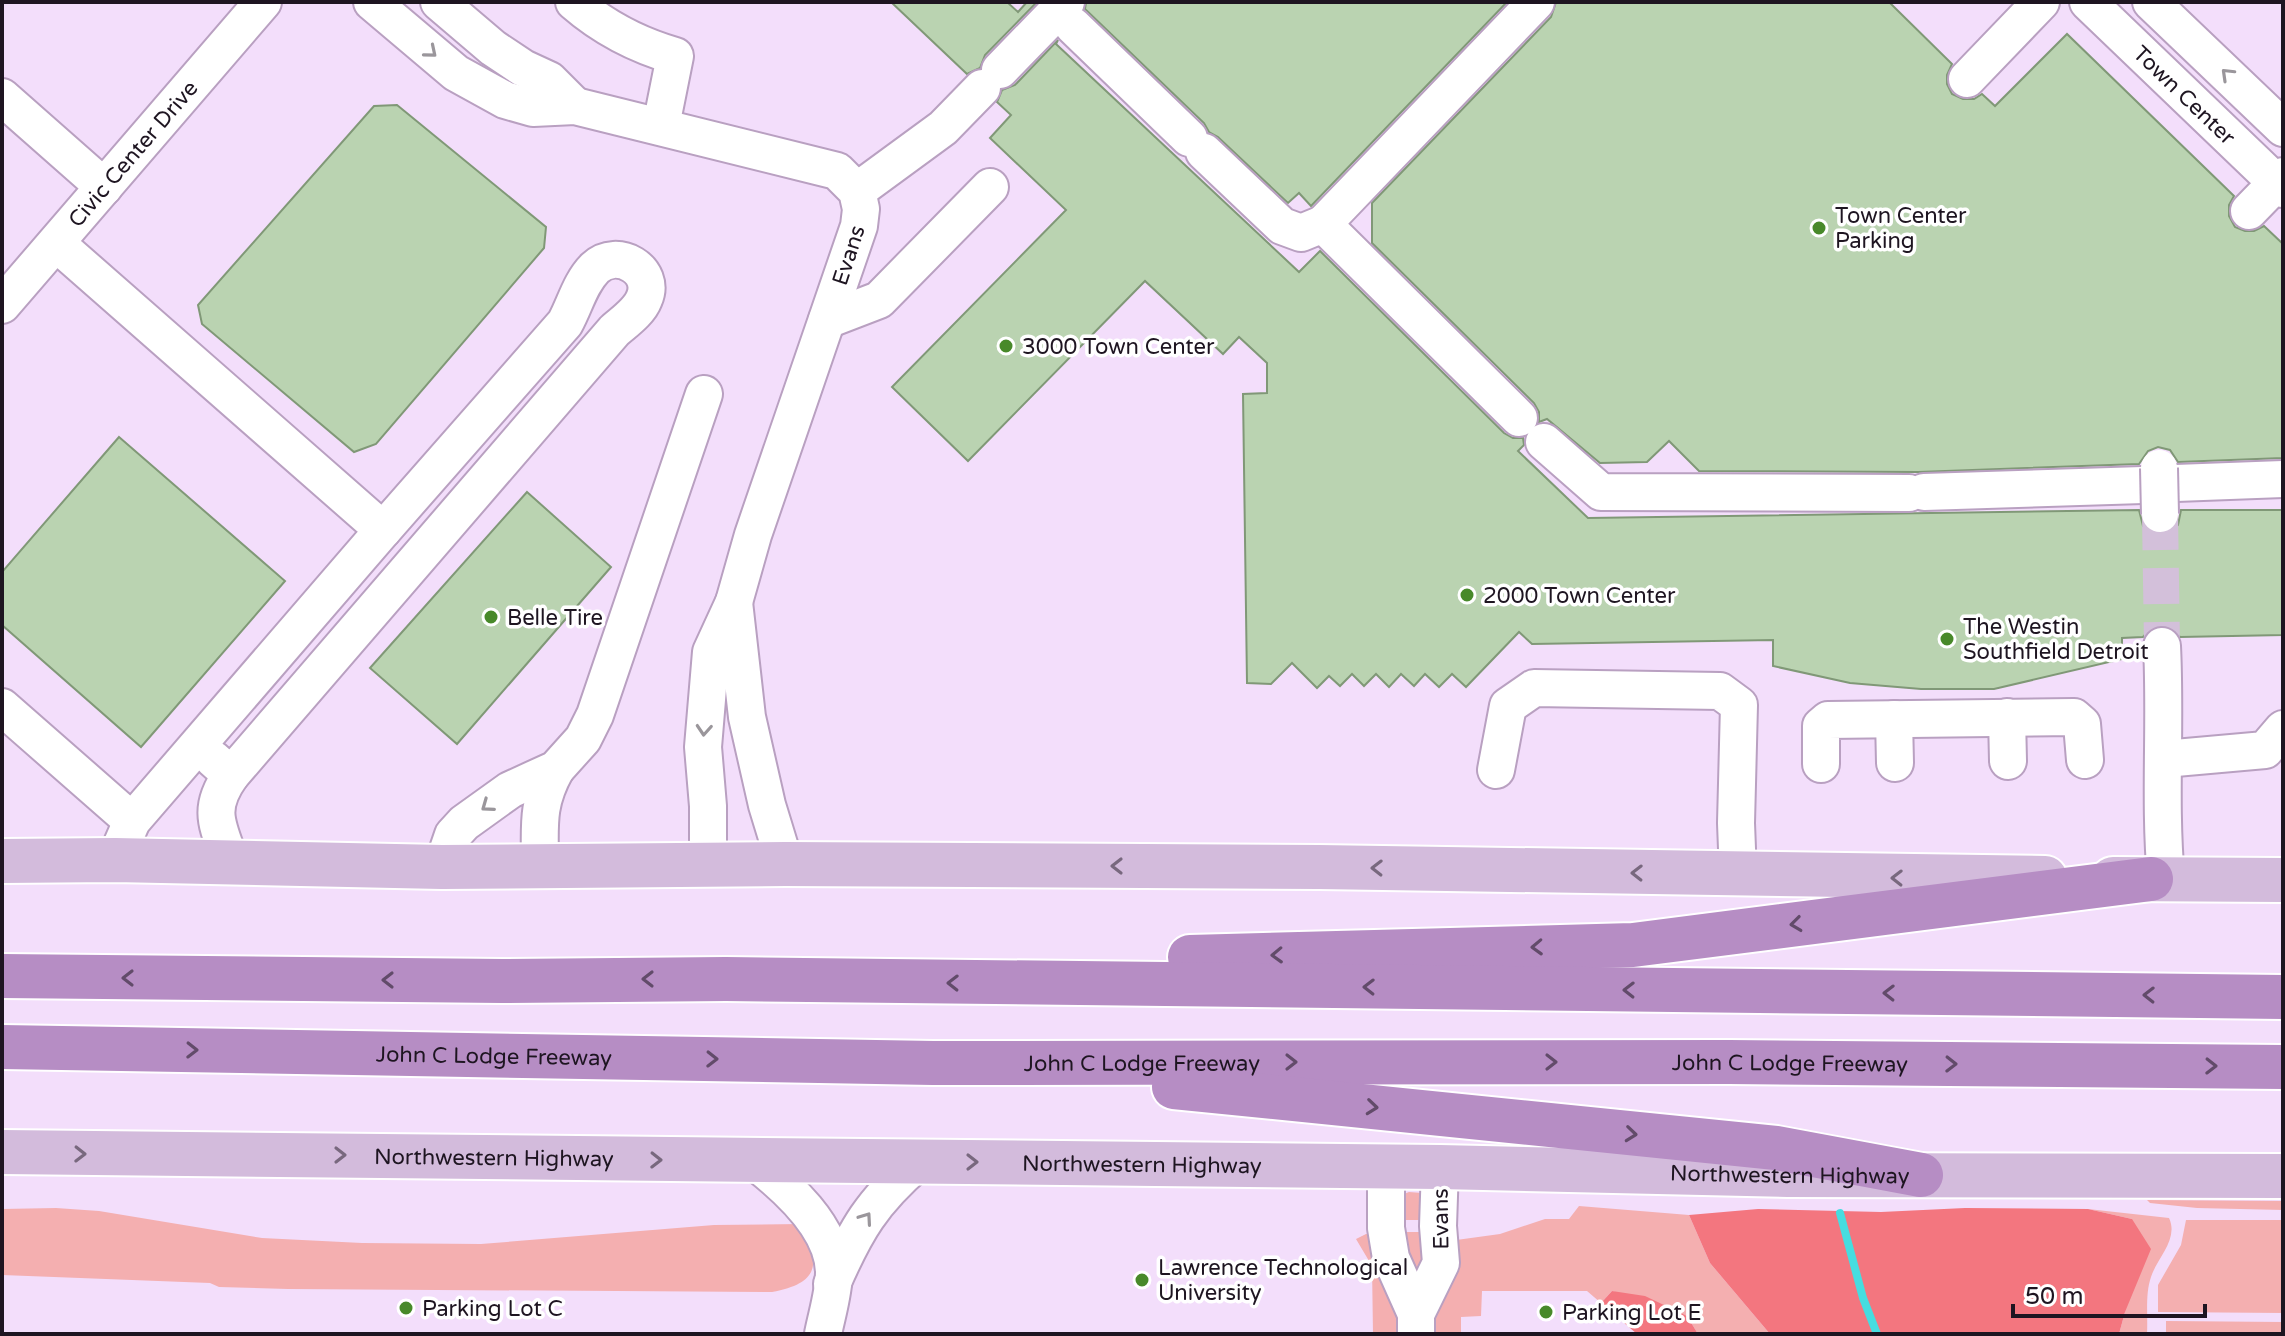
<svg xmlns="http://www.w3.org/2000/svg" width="2285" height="1336" font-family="'Varela Round',sans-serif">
  <rect width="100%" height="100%" fill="#f3defb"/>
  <g fill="#f4afb0">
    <polygon points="1409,1192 1422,1193 1427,1220 1400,1220 1404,1194"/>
    <polygon points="2147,1200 2283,1201 2283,1210 2197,1208 2150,1203"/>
    <polygon points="1579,1206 1689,1215 1710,1263 1770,1334 1698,1334 1687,1316 1612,1291 1601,1303 1587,1291 1482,1291 1481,1316 1461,1317 1461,1334 1429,1334 1449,1241 1500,1234 1545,1219 1569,1219"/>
    <path d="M56 1208 99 1211 262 1238 362 1243 481 1244 714 1225 801 1224C821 1264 820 1283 772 1292L288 1289 219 1287 210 1283 2 1275V1209Z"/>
    <path d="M2088 1209 2169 1218C2179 1239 2157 1258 2151 1277 2145 1294 2148 1316 2147 1334H2119L2125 1312 2132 1219Z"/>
    <polygon points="2186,1220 2283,1220 2283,1313 2158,1312 2158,1285 2181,1245"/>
    <polygon points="1407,1232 1422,1232 1424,1265 1412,1268 1400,1235"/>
    <polygon points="1366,1234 1377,1235 1398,1315 1399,1334 1373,1334 1372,1266 1356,1239"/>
    <polygon points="2166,1321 2283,1322 2283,1334 2166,1334"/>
  </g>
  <g fill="#f3767f">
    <polygon points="1965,1208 2088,1209 2132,1219 2151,1249 2125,1312 2119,1334 1770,1334 1710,1263 1689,1215 1758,1209 1881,1212"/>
    <polygon points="1612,1291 1645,1296 1687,1316 1698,1334 1637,1334 1601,1303"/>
  </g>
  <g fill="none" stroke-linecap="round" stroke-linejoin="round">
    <polyline stroke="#46dde0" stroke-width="8" points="1840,1213 1863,1298 1877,1334"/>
  </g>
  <g fill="#bad3b1" stroke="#809877" stroke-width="2">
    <polygon points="891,2 1007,2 1018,12 1027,2 1037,2 985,55 980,68 967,74"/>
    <polygon points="1086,2 1507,2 1311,206 1299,193 1288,203 1218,137 1209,132 1204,123 1085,9"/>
    <polygon points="1556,2 1889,2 1952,64 1947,75 1947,84 1952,94 1963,99 1974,99 1982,94 1995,106 2067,34 2234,196 2229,205 2229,216 2235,227 2245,231 2254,231 2264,226 2283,244 2283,458 2178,462 2170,450 2158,447 2148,451 2139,464 1918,472 1699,471 1669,441 1647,462 1600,463 1547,419 1539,422 1539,412 1534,403 1372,243 1372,203 1551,17"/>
    <polygon points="1058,40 1056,44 1299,272 1320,251 1504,433 1513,438 1523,438 1524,445 1518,451 1588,518 2139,510 2143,526 2151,533 2160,535 2170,532 2178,525 2181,510 2283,510 2283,635 2180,637 2172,628 2160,625 2150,629 2143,637 2122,638 2122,659 1994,689 1921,689 1850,683 1773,666 1773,640 1532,644 1519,632 1466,687 1452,674 1439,687 1425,674 1414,686 1401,674 1389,687 1376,674 1364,686 1352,674 1340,686 1329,676 1317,688 1292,663 1271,684 1247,683 1243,394 1267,393 1267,363 1239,337 1223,354 1145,281 968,461 892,387 1066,210 990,138 1011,115 997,102 1002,90 1015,85"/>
    <polygon points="397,105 546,227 544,248 376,444 354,452 202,324 198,305 374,106"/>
    <polygon points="119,437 285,581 141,747 2,625 2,572"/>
    <polygon points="527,492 611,567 457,744 370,668"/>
  </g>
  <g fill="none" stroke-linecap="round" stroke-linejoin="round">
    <polyline stroke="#d3c0da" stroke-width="36" stroke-dasharray="36 18" stroke-linecap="butt" points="2160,514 2162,646"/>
    <defs>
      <g id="minor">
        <polyline points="372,2 456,73 505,100 533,108 575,106 837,171 857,191 861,209 859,226 753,535 734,602 711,652 703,747 708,806 708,864"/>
        <polyline points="439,2 493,48 523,68 549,80 575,106"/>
        <path d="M574 2C605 29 637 45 675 56L661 126"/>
        <path id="s1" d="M2088 2 2283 189"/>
        <polyline points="2151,2 2283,128"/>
        <polyline points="1073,26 1189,138"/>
        <polyline points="1000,70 1066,2"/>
        <polyline points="1967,79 2041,2"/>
        <polyline points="2,97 104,187"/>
        <polyline points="1204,152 1282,226 1301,233 1323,224"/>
        <polyline points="857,191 943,128 982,88"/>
        <polyline points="2249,211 2283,176"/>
        <polyline points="56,243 383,530 132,821 115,860"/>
        <path id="s2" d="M2 305 263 2"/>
        <polyline points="827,320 879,300 990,187"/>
        <polyline points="1519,418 1323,224 1536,2"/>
        <polyline points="1544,442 1601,492 1909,493"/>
        <polyline points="2176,483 2283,479"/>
        <polyline points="1924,492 2143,485"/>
        <polyline points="734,602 747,717 767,805 785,864"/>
        <path d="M2162 646C2166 724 2159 801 2166 879"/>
        <polyline points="2,707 132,821"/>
        <polyline points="2007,717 2008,761"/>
        <polyline points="1894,719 1895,763"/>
        <path d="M213 759 231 775C206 810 218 826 231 863"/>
        <polyline points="2164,759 2265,750 2283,729"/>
        <polyline points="1821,764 1821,726 1828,720 2074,717 2082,724 2085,760"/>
        <polyline points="1496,770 1508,706 1534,688 1720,691 1739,705 1736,823 1738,875"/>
        <path d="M231 775 614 331C624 322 639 312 644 299 657 270 617 247 595 268 580 283 575 305 565 323L383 530"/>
        <path d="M540 866C540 826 536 805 556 769"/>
        <polyline points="442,867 453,835 464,823 510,790 556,769 583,739 595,715 704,394"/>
        <path d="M755 1162C786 1186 833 1227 834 1272 834 1292 827 1314 823 1334"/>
        <polyline points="1386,1167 1386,1228 1391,1258 1416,1314 1416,1334"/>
        <path d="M832 1284C856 1229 872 1202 918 1162"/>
        <polyline points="1416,1314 1441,1263 1438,1226 1440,1167"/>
      </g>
      <g id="major">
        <polyline points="2,861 115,860 442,867 785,864 1319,867 2045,878"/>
        <polyline points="2113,879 2283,880"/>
        <path id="s3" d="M2 1152 1440 1167 1788 1175 2283 1176"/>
      </g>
      <g id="highway">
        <polyline points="1190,957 1633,945 2151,879"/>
        <polyline points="2,976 502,981 726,979 2283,997"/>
        <path id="s4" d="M2 1047 933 1063 1729 1062 2283 1067"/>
        <polyline points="1174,1087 1776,1148 1921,1175"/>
      </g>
    </defs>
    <use href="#minor" stroke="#b9a0c1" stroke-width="40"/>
    <use href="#major" stroke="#fff" stroke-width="48"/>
    <use href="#highway" stroke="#fff" stroke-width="48"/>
    <use href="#minor" stroke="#fff" stroke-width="36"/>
    <use href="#major" stroke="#d3bbdc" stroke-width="44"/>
    <use href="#highway" stroke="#b68dc4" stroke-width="44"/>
    <defs>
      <polyline id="minor-bridge" points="2159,468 2160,514"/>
    </defs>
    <use href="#minor-bridge" stroke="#b9a0c1" stroke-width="40" stroke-linecap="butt"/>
    <use href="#minor-bridge" stroke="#fff" stroke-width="36"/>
  </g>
  <defs><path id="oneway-chevron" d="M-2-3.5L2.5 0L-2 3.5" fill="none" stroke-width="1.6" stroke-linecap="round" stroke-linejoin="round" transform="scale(2)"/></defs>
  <g stroke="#9a969b">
    <use href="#oneway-chevron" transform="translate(431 52) rotate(40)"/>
    <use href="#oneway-chevron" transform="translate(2227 74) rotate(-136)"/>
    <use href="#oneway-chevron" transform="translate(704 730) rotate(94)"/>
    <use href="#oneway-chevron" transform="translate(487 806) rotate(144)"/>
    <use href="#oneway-chevron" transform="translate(866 1218) rotate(-55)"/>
  </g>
  <g stroke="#78687e">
    <use href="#oneway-chevron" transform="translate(1117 866) rotate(-180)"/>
    <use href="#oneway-chevron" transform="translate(1377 868) rotate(-179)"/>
    <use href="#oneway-chevron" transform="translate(1637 873) rotate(-179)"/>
    <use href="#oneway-chevron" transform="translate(1897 878) rotate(-179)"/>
    <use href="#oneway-chevron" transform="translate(80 1154) rotate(1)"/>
    <use href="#oneway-chevron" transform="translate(340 1155)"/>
    <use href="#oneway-chevron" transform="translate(656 1160) rotate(1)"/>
    <use href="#oneway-chevron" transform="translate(972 1162)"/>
  </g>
  <g stroke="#624b6a">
    <use href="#oneway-chevron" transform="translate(1796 924) rotate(173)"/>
    <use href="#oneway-chevron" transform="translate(1537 947) rotate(178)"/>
    <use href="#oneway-chevron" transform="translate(1277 955) rotate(178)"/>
    <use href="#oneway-chevron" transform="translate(128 978) rotate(-180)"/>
    <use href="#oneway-chevron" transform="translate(648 979) rotate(180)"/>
    <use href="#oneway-chevron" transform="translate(388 980) rotate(-180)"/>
    <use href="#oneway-chevron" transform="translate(953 983) rotate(-179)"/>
    <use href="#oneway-chevron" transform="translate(1369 987) rotate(-179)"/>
    <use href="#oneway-chevron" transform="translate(1629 990) rotate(-179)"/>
    <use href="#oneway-chevron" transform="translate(1889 993) rotate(-179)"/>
    <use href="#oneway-chevron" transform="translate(2149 995) rotate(-179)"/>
    <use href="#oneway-chevron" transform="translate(192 1050) rotate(1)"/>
    <use href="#oneway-chevron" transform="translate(712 1059) rotate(1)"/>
    <use href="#oneway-chevron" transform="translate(1291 1062)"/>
    <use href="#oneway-chevron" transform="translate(1551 1062)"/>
    <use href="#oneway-chevron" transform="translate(1951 1064) rotate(1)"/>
    <use href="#oneway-chevron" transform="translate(2211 1066) rotate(1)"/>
    <use href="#oneway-chevron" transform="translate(1372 1107) rotate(6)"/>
    <use href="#oneway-chevron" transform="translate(1631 1134) rotate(6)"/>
  </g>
  <g fill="#48892a" stroke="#fff" stroke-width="3">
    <circle cx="1819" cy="228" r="8"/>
    <circle cx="1006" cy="346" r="8"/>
    <circle cx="1467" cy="595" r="8"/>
    <circle cx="491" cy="617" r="8"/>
    <circle cx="1947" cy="639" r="8"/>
    <circle cx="1142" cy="1280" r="8"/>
    <circle cx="406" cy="1308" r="8"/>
    <circle cx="1546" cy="1312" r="8"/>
  </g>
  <g text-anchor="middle" stroke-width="7" stroke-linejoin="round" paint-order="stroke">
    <g font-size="22" fill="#1e1521" stroke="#fff">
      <text dy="8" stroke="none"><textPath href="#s1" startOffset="134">Town Center</textPath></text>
      <text dy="8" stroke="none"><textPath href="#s2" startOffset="200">Civic Center Drive</textPath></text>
      <text transform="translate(848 255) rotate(-72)" y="8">Evans</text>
      <text dy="8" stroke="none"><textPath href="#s4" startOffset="492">John C Lodge Freeway</textPath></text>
      <text dy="8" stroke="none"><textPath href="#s4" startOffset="1140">John C Lodge Freeway</textPath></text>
      <text dy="8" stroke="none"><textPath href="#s4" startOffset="1788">John C Lodge Freeway</textPath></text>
      <text dy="8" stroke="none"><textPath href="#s3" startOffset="492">Northwestern Highway</textPath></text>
      <text dy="8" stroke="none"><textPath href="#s3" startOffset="1140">Northwestern Highway</textPath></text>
      <text dy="8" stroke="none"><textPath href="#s3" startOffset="1788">Northwestern Highway</textPath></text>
      <text transform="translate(1440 1219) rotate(-91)" y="8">Evans</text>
    </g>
    <g font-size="22" fill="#1e1521" stroke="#fff" text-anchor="start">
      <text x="1835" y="223">Town Center<tspan x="1835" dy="25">Parking</tspan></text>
      <text x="1022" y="354">3000 Town Center</text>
      <text x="1483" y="603">2000 Town Center</text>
      <text x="507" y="625">Belle Tire</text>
      <text x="1963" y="634">The Westin<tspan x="1963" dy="25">Southfield Detroit</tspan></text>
      <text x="1158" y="1275">Lawrence Technological<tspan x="1158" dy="25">University</tspan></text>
      <text x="422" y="1316">Parking Lot C</text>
      <text x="1562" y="1320">Parking Lot E</text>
    </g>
  </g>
  <rect width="2285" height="1336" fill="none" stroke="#1e1521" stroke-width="8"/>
  <path d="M2013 1304v12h192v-12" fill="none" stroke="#1e1521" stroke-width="4"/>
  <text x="2025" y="1304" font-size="24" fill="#1e1521" stroke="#ffffff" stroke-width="6" paint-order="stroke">50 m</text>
</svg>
